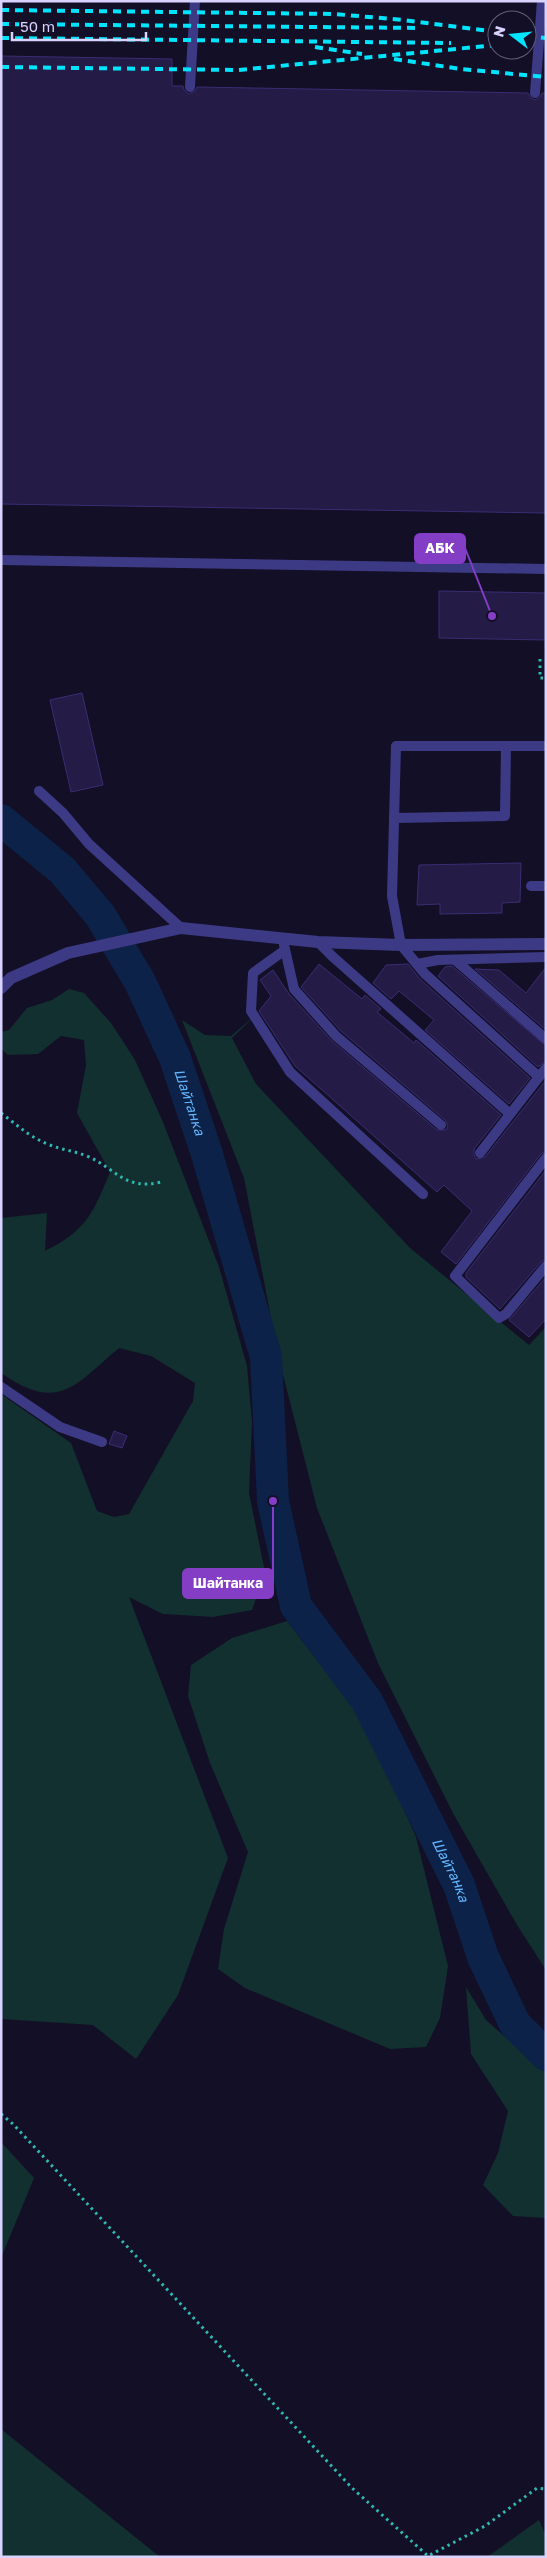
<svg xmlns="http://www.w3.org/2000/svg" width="547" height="2558" font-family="'Golos Text',sans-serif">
  <rect width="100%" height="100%" fill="#130f26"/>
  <g fill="#12302f">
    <path d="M69 989 84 993 111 1023 135 1060 163 1122 219 1267 247 1366 252 1422 249 1493 265 1572 252 1610 213 1617 163 1614 129 1597 228 1858 178 1995 136 2059 93 2025 1 2019V1394L71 1443 97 1511 114 1517 129 1514 193 1401 195 1383 151 1356 119 1348C74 1386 59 1413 1 1373V1218L47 1213 45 1251C87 1230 93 1213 110 1172L77 1113 86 1065 84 1040 61 1036 38 1054 8 1055 1 1049V1032L9 1030 27 1008 52 1000Z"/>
    <polygon points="258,1013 232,1038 256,1084 410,1248 529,1345 546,1327 546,1970 517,1925 454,1815 378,1663 317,1508 279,1359 244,1178 182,1020 205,1035 231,1036"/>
    <polygon points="287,1621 364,1720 416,1837 448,1966 440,2018 426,2047 390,2049 245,1988 218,1969 224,1929 248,1852 210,1763 188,1696 191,1665 232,1638"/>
    <polygon points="466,1987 486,2020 546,2073 546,2218 513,2216 483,2185 498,2153 508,2111 471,2054"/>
    <polygon points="1,2142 34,2178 1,2258"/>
    <polygon points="1,2429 160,2557 1,2557"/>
    <polygon points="539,2520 546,2536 546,2557 487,2557"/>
  </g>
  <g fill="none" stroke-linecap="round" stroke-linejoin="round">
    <path stroke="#0c2248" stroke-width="32" id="s1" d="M1 820 62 870 100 915 140 982 175 1058 206 1151 266 1357 273 1501 296 1606 367 1701 459 1885 483 1957 515 2024 546 2055"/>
  </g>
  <g fill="#241b47" stroke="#3b2d73">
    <polygon points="1,56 172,59 172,86 183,86 184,90 189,94 195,91 197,87 528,93 531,98 535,100 540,97 542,93 546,93 546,513 1,504"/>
    <polygon points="439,591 546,593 546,640 439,638"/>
    <polygon points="82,693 103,785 71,792 50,700"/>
    <polygon points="521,863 520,902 502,903 502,913 440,914 440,904 417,905 419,865"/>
    <polygon points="319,964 362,999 365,995 381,1009 377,1012 414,1043 416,1040 501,1115 474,1149 474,1155 476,1159 485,1157 546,1080 546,1151 541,1154 456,1264 441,1252 472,1211 444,1185 437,1192 295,1066 259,1011 271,996 260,980 273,970 289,994 332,1041 437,1130 446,1130 448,1126 445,1120 341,1031 301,987"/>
    <polygon points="408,964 420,979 530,1078 509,1104 425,1030 434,1020 399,991 391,999 373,983 386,965"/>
    <polygon points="452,966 546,1046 546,1061 538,1067 438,976 445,967"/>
    <polygon points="546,967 546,1030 475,969 499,970 526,993"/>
    <polygon points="546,1170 546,1259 541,1262 500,1309 466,1277 466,1273"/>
    <polygon points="546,1277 546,1319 529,1337 509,1320"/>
    <polygon points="114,1431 127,1436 122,1448 109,1444"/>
  </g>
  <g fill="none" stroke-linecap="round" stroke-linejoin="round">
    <g stroke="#2fb8b0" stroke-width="3" stroke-dasharray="2.5 4" stroke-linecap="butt">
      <polyline points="540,659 540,678 546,678"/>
      <path d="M1 1113C17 1125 31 1138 50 1145 62 1150 75 1151 87 1156 115 1168 125 1191 161 1182"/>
      <polyline points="1,2114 13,2124 352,2488 428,2556 485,2526 537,2488 546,2489"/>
    </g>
    <g stroke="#3d3a85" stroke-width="10">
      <polyline points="190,87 195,1"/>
      <polyline points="535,93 542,1"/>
      <polyline points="1,560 546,569"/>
      <polyline points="39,791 63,813 89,844 181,928"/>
      <polyline points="394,818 505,816 506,746"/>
      <polyline points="531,886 546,886"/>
      <polyline points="318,942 332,956 510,1114"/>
      <polyline points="284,945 294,989 336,1036 441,1125"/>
      <polyline points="285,950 253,973 251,1011 290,1072 423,1194"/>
      <polyline points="455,960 546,1039"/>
      <polyline points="417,964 438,960 546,957"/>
      <polyline points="539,1077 425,974 401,945 392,896 396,746 546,746"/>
      <polyline points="480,1153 546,1068"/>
      <polyline points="546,1158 455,1276 499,1318 506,1314 546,1266"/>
      <polyline points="1,1387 60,1427 102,1442"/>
    </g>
    <polyline stroke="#3d3a85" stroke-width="12" points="1,988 11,978 68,953 181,928 318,942 401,945 546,944"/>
    <g stroke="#00e5ff" stroke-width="4" stroke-dasharray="8 6" stroke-linecap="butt">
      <polyline points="1,10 335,14 403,20 497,32"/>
      <polyline points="1,24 421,28"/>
      <polyline points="527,36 546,38"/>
      <polyline points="1,38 451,43"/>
      <polyline points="315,47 362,54"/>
      <polyline points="394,59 461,69 546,77"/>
      <polyline points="1,67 238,70 497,45"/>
    </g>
  </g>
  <g text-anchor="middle" stroke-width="4" stroke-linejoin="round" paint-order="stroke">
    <g font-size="14" font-style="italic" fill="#62b6ff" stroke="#130f26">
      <text dy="5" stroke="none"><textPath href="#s1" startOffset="346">Шайтанка</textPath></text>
      <text dy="5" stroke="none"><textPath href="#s1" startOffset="1171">Шайтанка</textPath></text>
    </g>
  </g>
  <path fill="none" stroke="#843dc5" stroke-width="2" d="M492 616L465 548M273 1501L273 1583"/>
  <g fill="#843dc5" stroke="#130f26" stroke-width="2">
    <circle cx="492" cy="616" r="5"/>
    <circle cx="273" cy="1501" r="5"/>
  </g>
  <g fill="#843dc5" stroke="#843dc5" stroke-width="2">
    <rect x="415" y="534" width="50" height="29" rx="5"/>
    <rect x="183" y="1569" width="90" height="29" rx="5"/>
  </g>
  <g font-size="14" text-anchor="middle" font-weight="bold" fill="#fff">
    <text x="440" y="553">АБК</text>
    <text x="228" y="1588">Шайтанка</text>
  </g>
  <rect width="547" height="2558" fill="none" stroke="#d9d4ff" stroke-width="5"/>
  <g transform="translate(512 35) rotate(286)"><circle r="24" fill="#130f26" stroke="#625e7d"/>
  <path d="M0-4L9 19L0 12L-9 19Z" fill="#00e5ff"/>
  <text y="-8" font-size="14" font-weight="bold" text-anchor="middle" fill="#d9d4ff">N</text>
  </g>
  <path d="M12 32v8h134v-8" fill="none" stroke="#d9d4ff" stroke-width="2.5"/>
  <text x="20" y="32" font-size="15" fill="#d9d4ff" stroke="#130f26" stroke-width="4" paint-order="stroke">50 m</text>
</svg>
